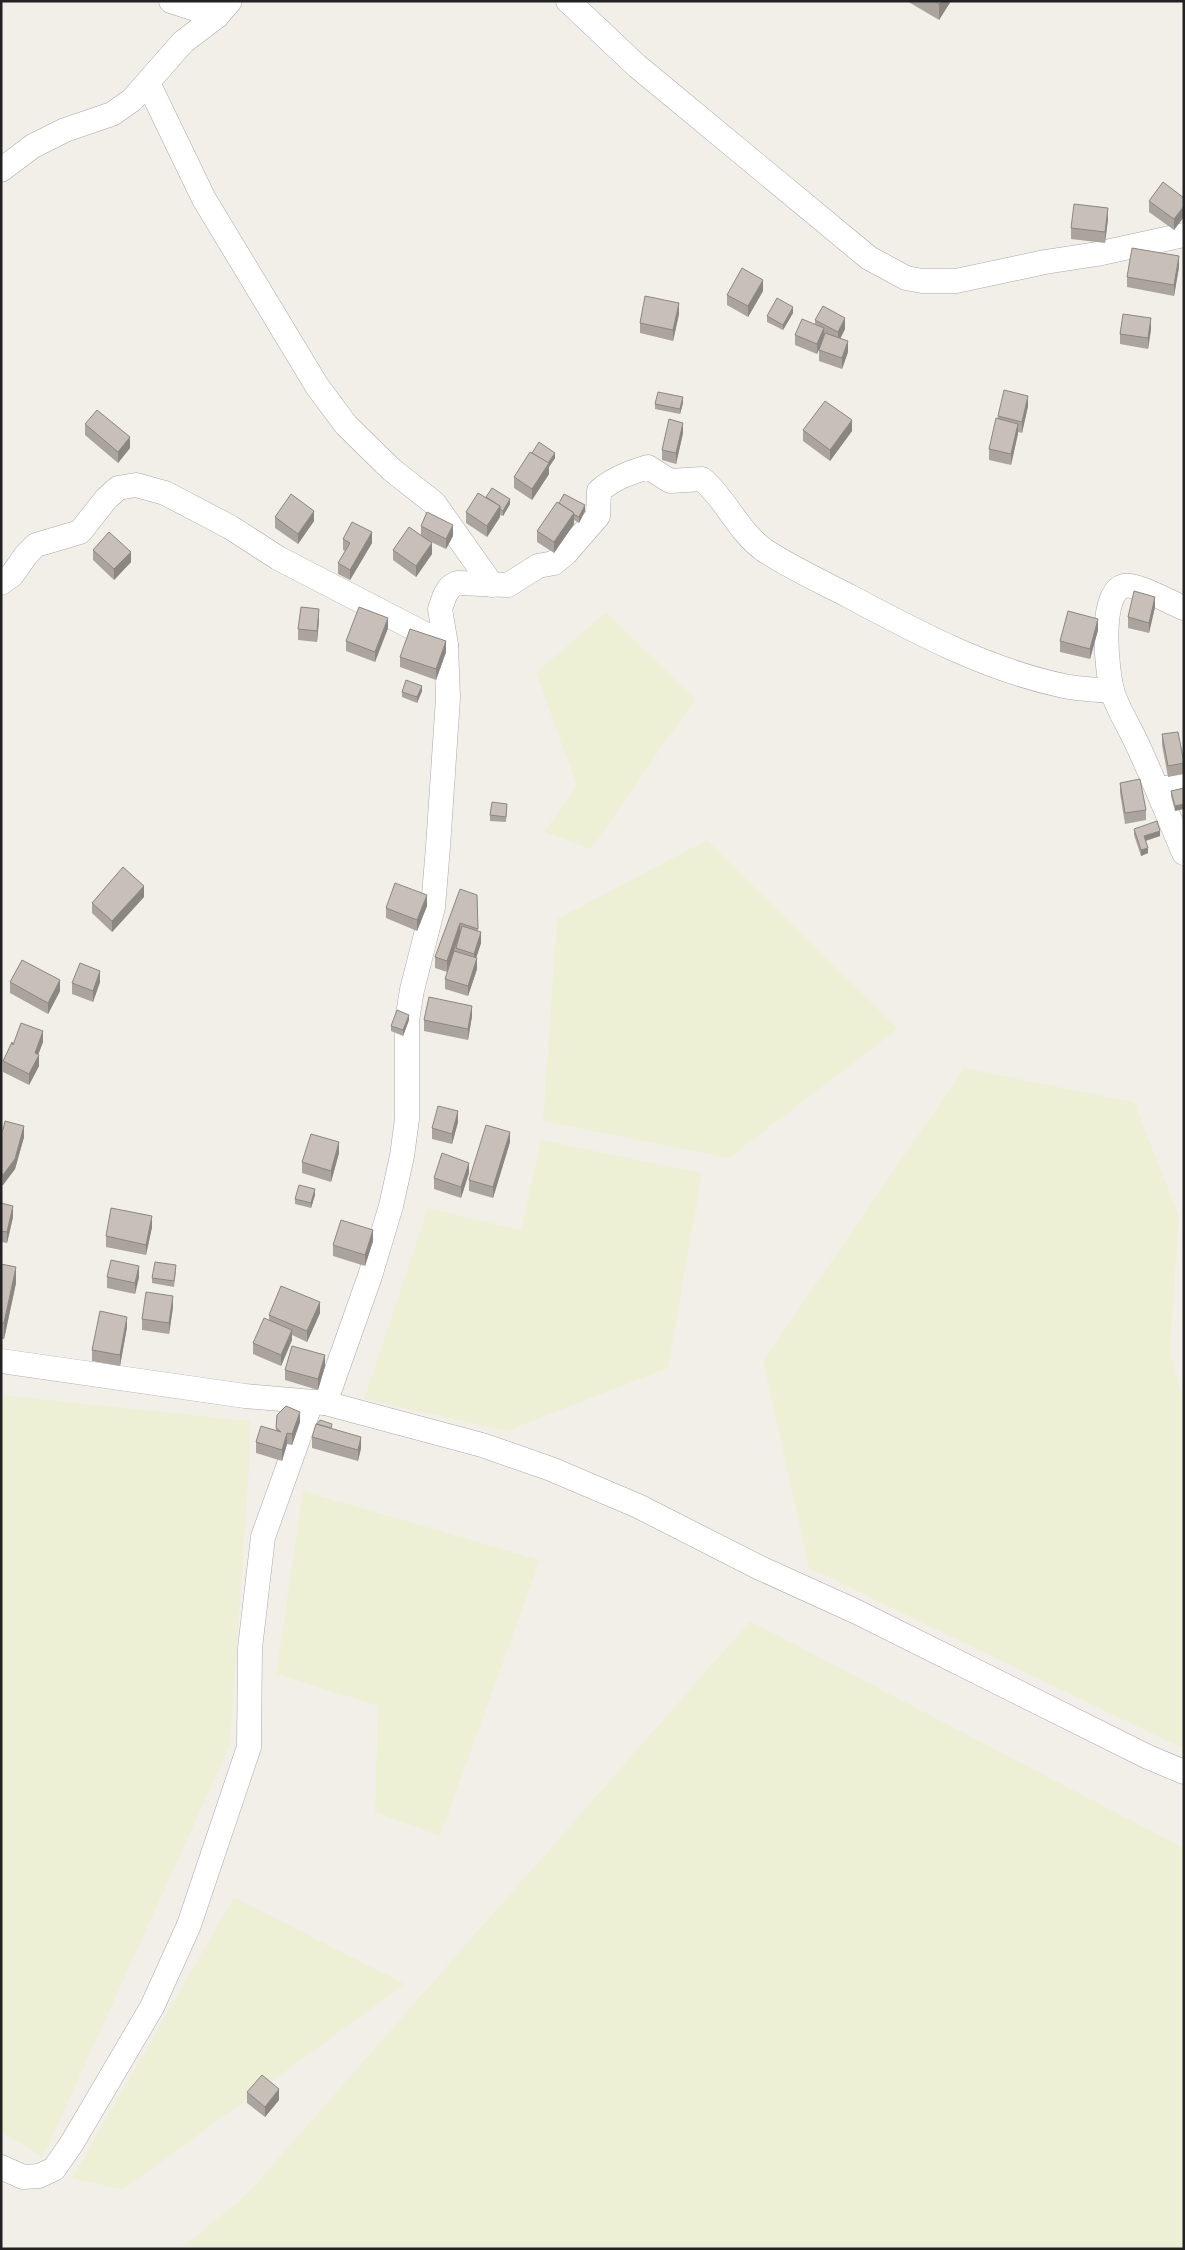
<svg xmlns="http://www.w3.org/2000/svg" width="1185" height="2250" font-family="Overpass,sans-serif">
  <rect width="100%" height="100%" fill="#f2efe9"/>
  <g fill="#eef0d5">
    <polygon points="606,612 695,699 591,849 544,832 577,786 536,673"/>
    <polygon points="707,840 898,1029 729,1158 543,1121 557,919"/>
    <polygon points="964,1068 1134,1102 1179,1216 1170,1353 1184,1401 1184,1749 809,1568 763,1361"/>
    <polygon points="541,1140 702,1173 668,1368 507,1431 364,1399 428,1208 521,1230"/>
    <polygon points="1,1395 250,1421 249,1469 230,1745 43,2157 1,2132"/>
    <polygon points="303,1491 540,1560 440,1836 375,1812 378,1706 276,1674"/>
    <polygon points="750,1621 1184,1848 1184,2249 180,2249 246,2195"/>
    <polygon points="234,1897 405,1984 123,2190 72,2178"/>
  </g>
  <g fill="none" stroke-linecap="round" stroke-linejoin="round">
    <defs>
      <g id="minor">
        <polyline points="171,1 217,16"/>
        <polyline points="568,1 637,66 869,258 906,278 922,281 956,281 1045,262 1097,254 1184,235"/>
        <polyline points="148,83 204,199 317,386 346,425 392,470 434,503 492,585"/>
        <polyline points="1,170 33,146 65,130 112,114 132,100 183,42 217,16 230,1"/>
        <polyline points="1,583 12,575 26,555 36,545 80,532 106,499 118,488 136,485 165,493 230,527 278,558 446,645"/>
        <path d="M1184 608C1171 603 1136 583 1124 586 1098 593 1107 670 1112 690 1117 709 1131 729 1139 748 1155 783 1169 818 1184 853"/>
        <polyline points="1158,790 1184,784"/>
        <polyline points="1,1361 245,1396 325,1403 482,1445 551,1469 638,1506 760,1568 857,1612 1148,1757 1184,1772"/>
        <path d="M325 1403 370 1276 391 1206 402 1156 407 1119V1020L412 990 433 907 438 847 448 698 446 645 440 609 445 595 450 587 457 583 508 585 538 566 554 563 566 553 598 516 599 491C614 478 629 473 648 467L670 481 702 479C726 499 737 530 764 550 791 568 822 582 851 597 918 633 988 670 1064 686 1079 689 1096 690 1112 691"/>
        <polyline points="1,2167 23,2177 39,2176 54,2169 72,2143 152,2007 189,1925 249,1747 250,1648 263,1537 311,1403"/>
      </g>
    </defs>
    <use href="#minor" stroke="#a9a9a9" stroke-width="25"/>
    <use href="#minor" stroke="#fff" stroke-width="24"/>
  </g>
  <g fill="#aba49e">
    <polygon points="907,1 951,1 939,20"/>
    <polygon points="1184,198 1174,230 1149,212 1149,201"/>
    <polygon points="1108,219 1105,243 1071,239 1071,228"/>
    <polygon points="1179,267 1174,296 1127,287 1127,277"/>
    <polygon points="763,291 748,317 727,305 727,295"/>
    <polygon points="793,313 783,330 767,322 767,316"/>
    <polygon points="679,314 673,341 640,333 640,323"/>
    <polygon points="815,320 845,329 840,339 848,352 842,369 819,361 819,350 821,344 817,354 795,345 795,335 815,324"/>
    <polygon points="1151,329 1148,349 1120,344 1120,334"/>
    <polygon points="683,403 680,414 655,409 655,404"/>
    <polygon points="1028,406 1022,433 1018,432 1011,465 989,460 989,449 998,416"/>
    <polygon points="85,424 130,448 118,463 85,435"/>
    <polygon points="803,430 852,431 830,461 803,441"/>
    <polygon points="683,433 676,464 662,460 662,450"/>
    <polygon points="532,453 555,458 549,467 549,474 532,500 514,488 514,477"/>
    <polygon points="486,497 510,504 503,516 500,515 500,517 487,537 466,523 466,512"/>
    <polygon points="559,503 585,511 579,523 574,520 574,524 554,553 537,542 537,531"/>
    <polygon points="275,517 314,521 298,544 275,528"/>
    <polygon points="421,526 453,536 446,549 429,541 432,554 416,577 393,560 393,550 421,535"/>
    <polygon points="343,539 372,543 350,580 338,574 338,563 345,551 343,550"/>
    <polygon points="93,550 131,562 114,580 93,560"/>
    <polygon points="1155,607 1149,633 1128,628 1128,617"/>
    <polygon points="319,620 317,642 298,640 298,629"/>
    <polygon points="388,628 375,662 346,651 346,641"/>
    <polygon points="1098,630 1090,659 1060,652 1060,641"/>
    <polygon points="446,652 436,680 400,667 400,657"/>
    <polygon points="422,691 417,703 402,697 402,692"/>
    <polygon points="1162,734 1184,763 1184,774 1168,777 1162,745"/>
    <polygon points="1120,783 1146,810 1146,820 1125,824 1120,793"/>
    <polygon points="1184,788 1175,811 1171,796 1171,791"/>
    <polygon points="507,809 506,822 490,821 490,815"/>
    <polygon points="1134,829 1160,836 1146,841 1148,853 1141,856 1134,835"/>
    <polygon points="477,895 478,931 481,943 476,958 477,969 468,996 445,989 445,979 453,956 447,972 435,968 435,957"/>
    <polygon points="144,897 112,932 92,913 92,903"/>
    <polygon points="427,906 417,931 386,918 386,908"/>
    <polygon points="10,982 60,991 48,1014 10,993"/>
    <polygon points="100,982 93,1002 72,994 72,983"/>
    <polygon points="472,1016 468,1040 424,1031 424,1020"/>
    <polygon points="409,1020 403,1036 391,1031 391,1026"/>
    <polygon points="43,1042 38,1055 39,1066 29,1085 3,1072 3,1061 13,1045"/>
    <polygon points="458,1122 452,1144 432,1139 432,1128"/>
    <polygon points="1,1131 24,1137 15,1169 3,1185 1,1185"/>
    <polygon points="510,1142 493,1198 469,1191 469,1180"/>
    <polygon points="339,1153 331,1182 302,1173 302,1162"/>
    <polygon points="469,1173 461,1198 434,1189 434,1178"/>
    <polygon points="315,1195 311,1208 295,1204 295,1199"/>
    <polygon points="1,1203 13,1217 7,1243 1,1242"/>
    <polygon points="152,1227 146,1255 106,1247 106,1236"/>
    <polygon points="373,1241 365,1266 333,1256 333,1245"/>
    <polygon points="1,1264 16,1283 4,1339 1,1339"/>
    <polygon points="176,1271 174,1287 152,1283 152,1278"/>
    <polygon points="107,1277 139,1277 135,1294 107,1288"/>
    <polygon points="173,1307 169,1334 142,1330 142,1319"/>
    <polygon points="320,1313 307,1342 292,1335 292,1340 281,1366 253,1354 253,1343 269,1320 269,1315"/>
    <polygon points="127,1327 120,1366 92,1361 92,1350"/>
    <polygon points="325,1366 318,1390 285,1380 285,1370"/>
    <polygon points="277,1415 300,1422 292,1445 287,1444 282,1461 256,1453 256,1442 276,1430"/>
    <polygon points="332,1429 361,1448 358,1461 312,1448 312,1437"/>
    <polygon points="247,2092 279,2100 265,2117 247,2103"/>
  </g>
  <g fill="#8b8681">
    <polygon points="941,1 951,1 939,20 939,4"/>
    <polygon points="1184,206 1184,217 1174,230 1174,219"/>
    <polygon points="1108,208 1108,219 1105,243 1105,232"/>
    <polygon points="1179,256 1179,267 1174,296 1174,285"/>
    <polygon points="763,280 763,291 748,317 748,306"/>
    <polygon points="679,303 679,314 673,341 673,330"/>
    <polygon points="793,307 793,313 783,330 783,325"/>
    <polygon points="845,318 845,329 838,343 838,332"/>
    <polygon points="1151,318 1151,329 1148,349 1148,338"/>
    <polygon points="824,328 824,338 817,354 817,344"/>
    <polygon points="848,341 848,352 842,369 842,358"/>
    <polygon points="1028,396 1028,406 1022,433 1022,422"/>
    <polygon points="683,397 683,403 680,414 680,409"/>
    <polygon points="852,420 852,431 830,461 830,450"/>
    <polygon points="683,423 683,433 676,464 676,453"/>
    <polygon points="1018,424 1018,434 1011,465 1011,454"/>
    <polygon points="130,437 130,448 118,463 118,452"/>
    <polygon points="555,453 555,458 549,467 549,474 532,500 532,489"/>
    <polygon points="510,499 510,504 503,516 503,511"/>
    <polygon points="585,505 585,511 579,523 579,517"/>
    <polygon points="500,506 500,517 487,537 487,526"/>
    <polygon points="314,511 314,521 298,544 298,534"/>
    <polygon points="574,513 574,524 554,553 554,542"/>
    <polygon points="453,525 453,536 446,549 446,539"/>
    <polygon points="372,532 372,543 350,580 350,570"/>
    <polygon points="432,543 432,554 416,577 416,566"/>
    <polygon points="131,552 131,562 114,580 114,569"/>
    <polygon points="1155,597 1155,607 1149,633 1149,623"/>
    <polygon points="319,609 319,620 317,642 317,631"/>
    <polygon points="388,618 388,628 375,662 375,652"/>
    <polygon points="1098,619 1098,630 1090,659 1090,649"/>
    <polygon points="446,641 446,652 436,680 436,669"/>
    <polygon points="422,686 422,691 417,703 417,697"/>
    <polygon points="1184,804 1184,809 1175,811 1175,806"/>
    <polygon points="1160,831 1160,836 1144,841 1144,836"/>
    <polygon points="1148,848 1148,853 1141,856 1141,850"/>
    <polygon points="144,886 144,897 112,932 112,921"/>
    <polygon points="427,895 427,906 417,931 417,920"/>
    <polygon points="460,923 460,933 447,972 447,961"/>
    <polygon points="481,932 481,943 474,965 474,954"/>
    <polygon points="477,958 477,969 468,996 468,986"/>
    <polygon points="100,971 100,982 93,1002 93,991"/>
    <polygon points="60,980 60,991 48,1014 48,1003"/>
    <polygon points="472,1006 472,1016 468,1040 468,1029"/>
    <polygon points="409,1015 409,1020 403,1036 403,1030"/>
    <polygon points="43,1031 43,1042 35,1063 39,1055 39,1066 29,1085 29,1074 35,1053"/>
    <polygon points="458,1111 458,1122 452,1144 452,1134"/>
    <polygon points="24,1126 24,1137 15,1169 3,1185 3,1175"/>
    <polygon points="510,1132 510,1142 493,1198 493,1187"/>
    <polygon points="339,1142 339,1153 331,1182 331,1171"/>
    <polygon points="469,1163 469,1173 461,1198 461,1187"/>
    <polygon points="315,1189 315,1195 311,1208 311,1203"/>
    <polygon points="13,1206 13,1217 7,1243 7,1232"/>
    <polygon points="152,1216 152,1227 146,1255 146,1245"/>
    <polygon points="373,1230 373,1241 365,1266 365,1255"/>
    <polygon points="139,1266 139,1277 135,1294 135,1283"/>
    <polygon points="16,1267 16,1283 4,1339 4,1323"/>
    <polygon points="173,1296 173,1307 169,1334 169,1323"/>
    <polygon points="320,1302 320,1313 307,1342 307,1331"/>
    <polygon points="127,1317 127,1327 120,1366 120,1355"/>
    <polygon points="292,1330 292,1340 281,1366 281,1355"/>
    <polygon points="325,1355 325,1366 318,1390 318,1379"/>
    <polygon points="300,1412 300,1422 292,1445 292,1434"/>
    <polygon points="287,1433 287,1444 282,1461 282,1450"/>
    <polygon points="361,1437 361,1448 358,1461 358,1450"/>
    <polygon points="279,2089 279,2100 265,2117 265,2107"/>
  </g>
  <g fill="#c7bfb8" stroke="#8b8681">
    <polygon points="934,1 941,1 939,4"/>
    <polygon points="1163,182 1184,198 1184,206 1174,219 1149,201"/>
    <polygon points="1074,204 1108,208 1105,232 1071,228"/>
    <polygon points="1132,248 1179,256 1174,285 1127,277"/>
    <polygon points="742,268 763,280 748,306 727,295"/>
    <polygon points="645,296 679,303 673,330 640,323"/>
    <polygon points="777,298 793,307 783,325 767,316"/>
    <polygon points="823,306 845,318 838,332 815,320"/>
    <polygon points="1123,314 1151,318 1148,338 1120,334"/>
    <polygon points="802,319 824,328 817,344 795,335"/>
    <polygon points="825,333 848,341 842,358 819,350"/>
    <polygon points="1004,390 1028,396 1022,422 998,416"/>
    <polygon points="658,392 683,397 680,409 655,404"/>
    <polygon points="825,401 852,420 830,450 803,430"/>
    <polygon points="97,410 130,437 118,452 85,424"/>
    <polygon points="996,418 1018,424 1011,454 989,449"/>
    <polygon points="669,419 683,423 676,453 662,450"/>
    <polygon points="539,442 555,453 548,463 532,453"/>
    <polygon points="530,452 549,463 532,489 514,477"/>
    <polygon points="492,488 510,499 503,511 500,509 500,506 486,497"/>
    <polygon points="478,493 500,506 487,526 466,512"/>
    <polygon points="291,494 314,511 298,534 275,517"/>
    <polygon points="564,494 585,505 579,517 573,514 574,513 559,503"/>
    <polygon points="557,502 574,513 554,542 537,531"/>
    <polygon points="427,512 453,525 446,539 421,526"/>
    <polygon points="352,522 372,532 350,570 338,563 350,543 343,539"/>
    <polygon points="409,527 432,543 416,566 393,550"/>
    <polygon points="109,532 131,552 114,569 93,550"/>
    <polygon points="1134,591 1155,597 1149,623 1128,617"/>
    <polygon points="301,607 319,609 317,631 298,629"/>
    <polygon points="359,607 388,618 375,652 346,641"/>
    <polygon points="1068,611 1098,619 1090,649 1060,641"/>
    <polygon points="410,629 446,641 436,669 400,657"/>
    <polygon points="406,680 422,686 417,697 402,692"/>
    <polygon points="1178,732 1184,763 1168,766 1162,734"/>
    <polygon points="1140,779 1146,810 1125,813 1120,783"/>
    <polygon points="1184,788 1184,804 1175,806 1171,791"/>
    <polygon points="492,802 507,804 506,817 490,815"/>
    <polygon points="1157,821 1160,831 1144,836 1148,848 1141,850 1134,829"/>
    <polygon points="123,867 144,886 112,921 92,903"/>
    <polygon points="395,883 427,895 417,920 386,908"/>
    <polygon points="460,889 477,895 478,929 460,923 447,961 435,957"/>
    <polygon points="462,926 481,932 474,954 456,948"/>
    <polygon points="454,951 477,958 468,986 445,979"/>
    <polygon points="22,960 60,980 48,1003 10,982"/>
    <polygon points="80,963 100,971 93,991 72,983"/>
    <polygon points="429,997 472,1006 468,1029 424,1020"/>
    <polygon points="397,1010 409,1015 403,1030 391,1026"/>
    <polygon points="21,1023 43,1031 35,1053 39,1055 29,1074 3,1061 12,1042 13,1045"/>
    <polygon points="438,1106 458,1111 452,1134 432,1128"/>
    <polygon points="5,1121 24,1126 15,1159 3,1175 1,1174 1,1131 3,1130"/>
    <polygon points="486,1125 510,1132 493,1187 469,1180"/>
    <polygon points="311,1134 339,1142 331,1171 302,1162"/>
    <polygon points="442,1153 469,1163 461,1187 434,1178"/>
    <polygon points="299,1185 315,1189 311,1203 295,1199"/>
    <polygon points="1,1203 13,1206 7,1232 1,1231"/>
    <polygon points="111,1208 152,1216 146,1245 106,1236"/>
    <polygon points="341,1220 373,1230 365,1255 333,1245"/>
    <polygon points="111,1260 139,1266 135,1283 107,1277"/>
    <polygon points="155,1262 176,1265 174,1281 152,1278"/>
    <polygon points="1,1264 16,1267 4,1323 1,1323"/>
    <polygon points="281,1286 320,1302 307,1331 269,1315"/>
    <polygon points="146,1292 173,1296 169,1323 142,1319"/>
    <polygon points="100,1311 127,1317 120,1355 92,1350"/>
    <polygon points="264,1318 292,1330 281,1355 253,1343"/>
    <polygon points="292,1346 325,1355 318,1379 285,1370"/>
    <polygon points="286,1406 300,1412 292,1434 287,1433 282,1450 256,1442 261,1426 281,1432 276,1428 277,1415"/>
    <polygon points="320,1420 332,1424 331,1428 317,1424"/>
    <polygon points="316,1424 361,1437 358,1450 312,1437"/>
    <polygon points="262,2075 279,2089 265,2107 247,2092"/>
  </g>
  <rect width="1185" height="2250" fill="none" stroke="#222222" stroke-width="5"/>
</svg>
